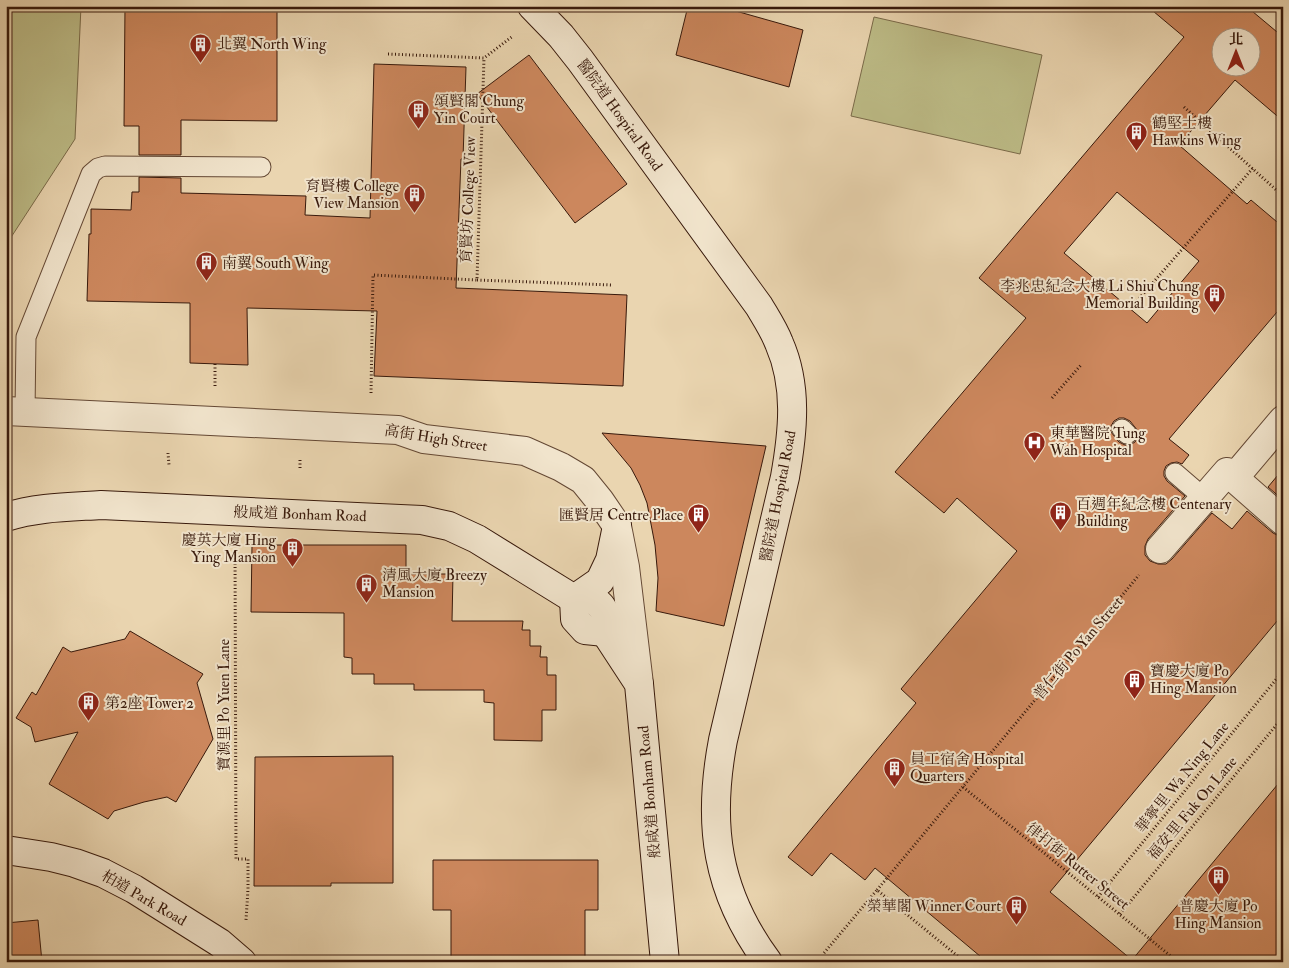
<svg xmlns="http://www.w3.org/2000/svg" width="1289" height="968" font-family="'IM FELL Double Pica','Noto Serif TC',serif">
  <rect width="100%" height="100%" fill="#ead5b0"/>
  <filter id="stains"><feTurbulence type="fractalNoise" baseFrequency=".004" numOctaves="4"/><feColorMatrix values="0 0 0 0 .2 0 0 0 0 .09 0 0 0 0 .02 0 0 0 .5 -.17"/></filter>
  <radialGradient id="worn" r=".72"><stop offset=".6" stop-color="#630" stop-opacity="0"/><stop offset="1" stop-color="#630" stop-opacity=".3"/></radialGradient>
  <g fill="#bdbc87" stroke="#7a6a49">
    <polygon points="6,6 81,6 75,139 6,245"/>
    <polygon points="874,17 1042,55 1020,154 851,116"/>
  </g>
  <g fill="#cc875d" stroke="#38190b" fill-rule="evenodd">
    <polygon points="125,6 277,6 277,121 181,120 181,155 139,155 139,126 124,126"/>
    <polygon points="688,6 718,6 803,30 789,87 676,55"/>
    <path d="M1147 6H1246L1283 37V121L1235 80 1179 145 1247 204 1251 200 1283 227V305L1169 439 1189 455 1182 464 1177 462 1171 463 1166 466 1164 471V476L1167 481 1185 496 1148 539 1145 546V555L1150 561 1158 564H1166L1172 559 1212 513 1232 529 1247 511 1273 533 1279 536H1283V614L1050 892 1132 960 1283 778V949L1272 962H987L875 868 865 880 831 853 812 876 788 857 916 703 901 689 1017 551 957 498 944 513 895 472 1026 318 979 278 1184 37ZM1222 38H1252V68H1222ZM1117 192 1199 261 1147 323 1064 253ZM1119 418H1124L1130 421 1138 431V437L1135 442 1130 445H1125L1119 442 1111 432V426L1114 421Z"/>
    <polygon points="529,55 627,184 575,223 477,94"/>
    <polygon points="374,64 466,67 463,159 461,159 456,288 627,295 623,386 374,376 377,311 247,308 248,365 190,363 190,303 87,301 89,234 91,234 91,209 131,210 132,192 139,192 139,177 181,178 181,193 306,196 305,215 370,218"/>
    <polygon points="602,433 766,446 724,626 656,611 658,578 655,545 647,503 640,485 631,468"/>
    <polygon points="1283,469 1283,500 1268,487"/>
    <polygon points="252,545 406,545 406,574 453,574 452,621 523,621 522,630 530,630 530,646 541,646 540,657 547,657 547,675 556,675 556,710 542,710 542,741 494,740 494,703 484,702 484,690 414,690 414,684 374,684 374,674 352,674 352,658 344,657 344,613 251,612"/>
    <polygon points="130,631 203,674 197,683 213,739 176,802 167,797 144,802 114,811 108,819 49,784 78,732 35,742 31,727 16,718 32,692 36,695 63,647 71,652 125,639"/>
    <polygon points="393,756 393,883 331,883 331,886 254,886 255,757"/>
    <polygon points="433,860 598,860 598,910 585,910 585,962 451,962 451,910 433,910"/>
    <polygon points="38,920 42,962 6,962 6,923"/>
  </g>
  <g fill="none" stroke-linecap="round" stroke-linejoin="round">
    <defs>
      <g id="lane">
        <polyline points="25,412 26,337 91,174 98,168 105,166 261,167"/>
        <polyline points="1122,429 1127,434"/>
        <polyline points="1175,473 1204,498"/>
      </g>
      <g id="street">
        <polyline points="6,411 398,430 424,439 525,451 561,467 583,480 600,501 617,526 625,567 639,684"/>
        <polyline points="1234,478 1283,521"/>
        <polyline points="1160,549 1227,472 1234,478 1283,420"/>
      </g>
      <g id="secondary">
        <path d="M532 6 561 36 580 60 759 306C766 318 774 330 779 343 798 386 793 432 785 477L723 740C707 824 716 892 768 962"/>
        <path d="M6 517C37 507 69 507 101 505L422 520 449 526 477 539 574 599 595 600 601 606 606 614 605 632 639 684 665 962"/>
        <polyline points="574,599 600,581 610,560 617,526"/>
        <polyline points="574,599 575,619 585,630 605,632"/>
        <polyline points="6,850 51,857 75,863 103,873 134,889 158,904 220,943 242,962"/>
      </g>
    </defs>
    <use href="#lane" stroke="#644834" stroke-width="21"/>
    <use href="#street" stroke="#644834" stroke-width="30"/>
    <use href="#secondary" stroke="#38190b" stroke-width="30"/>
    <g stroke="#38190b" stroke-width="3" stroke-dasharray="1 2.5" stroke-linecap="butt">
      <polyline points="388,54 484,58 513,36"/>
      <polyline points="1184,107 1283,196"/>
      <polyline points="477,280 612,285"/>
      <polyline points="1130,309 1253,168"/>
      <polyline points="215,364 215,387"/>
      <polyline points="371,393 373,275 477,280 484,58"/>
      <polyline points="1052,398 1081,365"/>
      <polyline points="168,453 169,465"/>
      <polyline points="300,460 300,469"/>
      <polyline points="235,546 236,859 248,859 248,889 246,920"/>
      <polyline points="963,787 1178,962"/>
      <polyline points="877,890 1139,575"/>
      <polyline points="1098,897 1283,671"/>
      <polyline points="1120,914 1283,717"/>
      <polyline points="824,953 877,890 965,962"/>
    </g>
    <use href="#lane" stroke="#f1e4cc" stroke-width="19"/>
    <use href="#street" stroke="#f1e4cc" stroke-width="28"/>
    <use href="#secondary" stroke="#f1e4cc" stroke-width="28"/>
  </g>
  <defs>
    <symbol id="building-pin" viewBox="-11 -11 22 30"><path d="M0 17L-7.5 6A9.5 9.5 0 1 1 7.5 6Z" fill="#8f2418" stroke="#f1e4cc"/><path d="M-4-6H4V6H1V3H-1V6H-4ZM-2.5-4.3h1.7v1.8h-1.7ZM.8-4.3h1.7v1.8H.8ZM-2.5-1h1.7V.8h-1.7ZM.8-1h1.7V.8H.8Z" fill="#fff"/></symbol>
    <symbol id="hospital-pin" viewBox="-11 -11 22 30"><path d="M0 17L-7.5 6A9.5 9.5 0 1 1 7.5 6Z" fill="#8f2418" stroke="#f1e4cc"/><path d="M-5-5h3v3.5h4V-5h3V5h-3V1.5h-4V5h-3Z" fill="#fff"/></symbol>
  </defs>
  <g fill-rule="evenodd">
    <use href="#building-pin" x="188" y="32" width="25" height="34"/>
    <use href="#building-pin" x="406" y="98" width="25" height="34"/>
    <use href="#building-pin" x="1124" y="120" width="25" height="34"/>
    <use href="#building-pin" x="402" y="182" width="25" height="34"/>
    <use href="#building-pin" x="194" y="250" width="25" height="34"/>
    <use href="#building-pin" x="1202" y="282" width="25" height="34"/>
    <use href="#hospital-pin" x="1022" y="430" width="25" height="34"/>
    <use href="#building-pin" x="1048" y="500" width="25" height="34"/>
    <use href="#building-pin" x="686" y="502" width="25" height="34"/>
    <use href="#building-pin" x="280" y="536" width="25" height="34"/>
    <use href="#building-pin" x="354" y="572" width="25" height="34"/>
    <use href="#building-pin" x="1122" y="668" width="25" height="34"/>
    <use href="#building-pin" x="76" y="690" width="25" height="34"/>
    <use href="#building-pin" x="882" y="756" width="25" height="34"/>
    <use href="#building-pin" x="1206" y="864" width="25" height="34"/>
    <use href="#building-pin" x="1004" y="894" width="25" height="34"/>
  </g>
  <g text-anchor="middle" stroke-width="4" stroke-linejoin="round" paint-order="stroke">
    <g font-size="15" fill="#38190b" stroke="#f1e4cc" text-anchor="start">
      <text x="217" y="49">北翼 North Wing</text>
      <text x="434" y="106">頌賢閣 Chung<tspan x="434" dy="17">Yin Court</tspan></text>
      <text x="1152" y="128">鶴堅士樓<tspan x="1152" dy="17">Hawkins Wing</tspan></text>
      <text x="399" y="191" text-anchor="end">育賢樓 College<tspan x="399" dy="17">View Mansion</tspan></text>
      <text x="222" y="268">南翼 South Wing</text>
      <text x="1199" y="291" text-anchor="end">李兆忠紀念大樓 Li Shiu Chung<tspan x="1199" dy="17">Memorial Building</tspan></text>
      <text x="1050" y="438">東華醫院 Tung<tspan x="1050" dy="17">Wah Hospital</tspan></text>
      <text x="1076" y="509">百週年紀念樓 Centenary<tspan x="1076" dy="17">Building</tspan></text>
      <text x="683" y="520" text-anchor="end">匯賢居 Centre Place</text>
      <text x="276" y="545" text-anchor="end">慶英大廈 Hing<tspan x="276" dy="17">Ying Mansion</tspan></text>
      <text x="382" y="580">清風大廈 Breezy<tspan x="382" dy="17">Mansion</tspan></text>
      <text x="1150" y="676">寶慶大廈 Po<tspan x="1150" dy="17">Hing Mansion</tspan></text>
      <text x="105" y="708">第2座 Tower 2</text>
      <text x="910" y="764">員工宿舍 Hospital<tspan x="910" dy="17">Quarters</tspan></text>
      <text x="1001" y="911" text-anchor="end">榮華閣 Winner Court</text>
      <text x="1218" y="911" text-anchor="middle">普慶大廈 Po<tspan x="1218" dy="17">Hing Mansion</tspan></text>
    </g>
    <g font-size="15" fill="#38190b" stroke="#f1e4cc">
      <text transform="translate(620 115) rotate(54)" y="5">醫院道 Hospital Road</text>
      <text transform="translate(468 200) rotate(-88)" y="5">育賢坊 College View</text>
      <text transform="translate(436 438) rotate(9)" y="5">高街 High Street</text>
      <text transform="translate(778 496) rotate(-79)" y="5">醫院道 Hospital Road</text>
      <text transform="translate(300 514) rotate(2)" y="5">般咸道 Bonham Road</text>
      <text transform="translate(1078 648) rotate(-50)" y="5">普仁街 Po Yan Street</text>
      <text transform="translate(224 705) rotate(-90)" y="5">寶源里 Po Yuen Lane</text>
      <text transform="translate(1182 777) rotate(-51)" y="5">華寧里 Wa Ning Lane</text>
      <text transform="translate(649 792) rotate(-95)" y="5">般咸道 Bonham Road</text>
      <text transform="translate(1192 808) rotate(-50)" y="5">福安里 Fuk On Lane</text>
      <text transform="translate(1078 866) rotate(39)" y="5">律打街 Rutter Street</text>
      <text transform="translate(144 898) rotate(30)" y="5">柏道 Park Road</text>
    </g>
  </g>
  <rect width="1289" height="968" fill="none" stroke="#ead5b0" stroke-width="25"/>
  <rect x="8" y="8" width="1274" height="953" fill="none" stroke="#38190b" stroke-width="2.5"/>
  <rect x="12" y="12" width="1264" height="943" fill="none" stroke="#38190b"/>
  <g transform="translate(1236 52)"><circle r="24" fill="#f1e4cc" stroke="#a7937f"/>
  <path d="M0-4L9 19L0 12L-9 19Z" fill="#8f2418"/>
  <text y="-8" font-size="14" font-weight="bold" text-anchor="middle" fill="#38190b">北</text>
  </g>
  <rect width="100%" height="100%" filter="url(#stains)"/>
  <rect width="100%" height="100%" fill="url(#worn)"/>
</svg>
